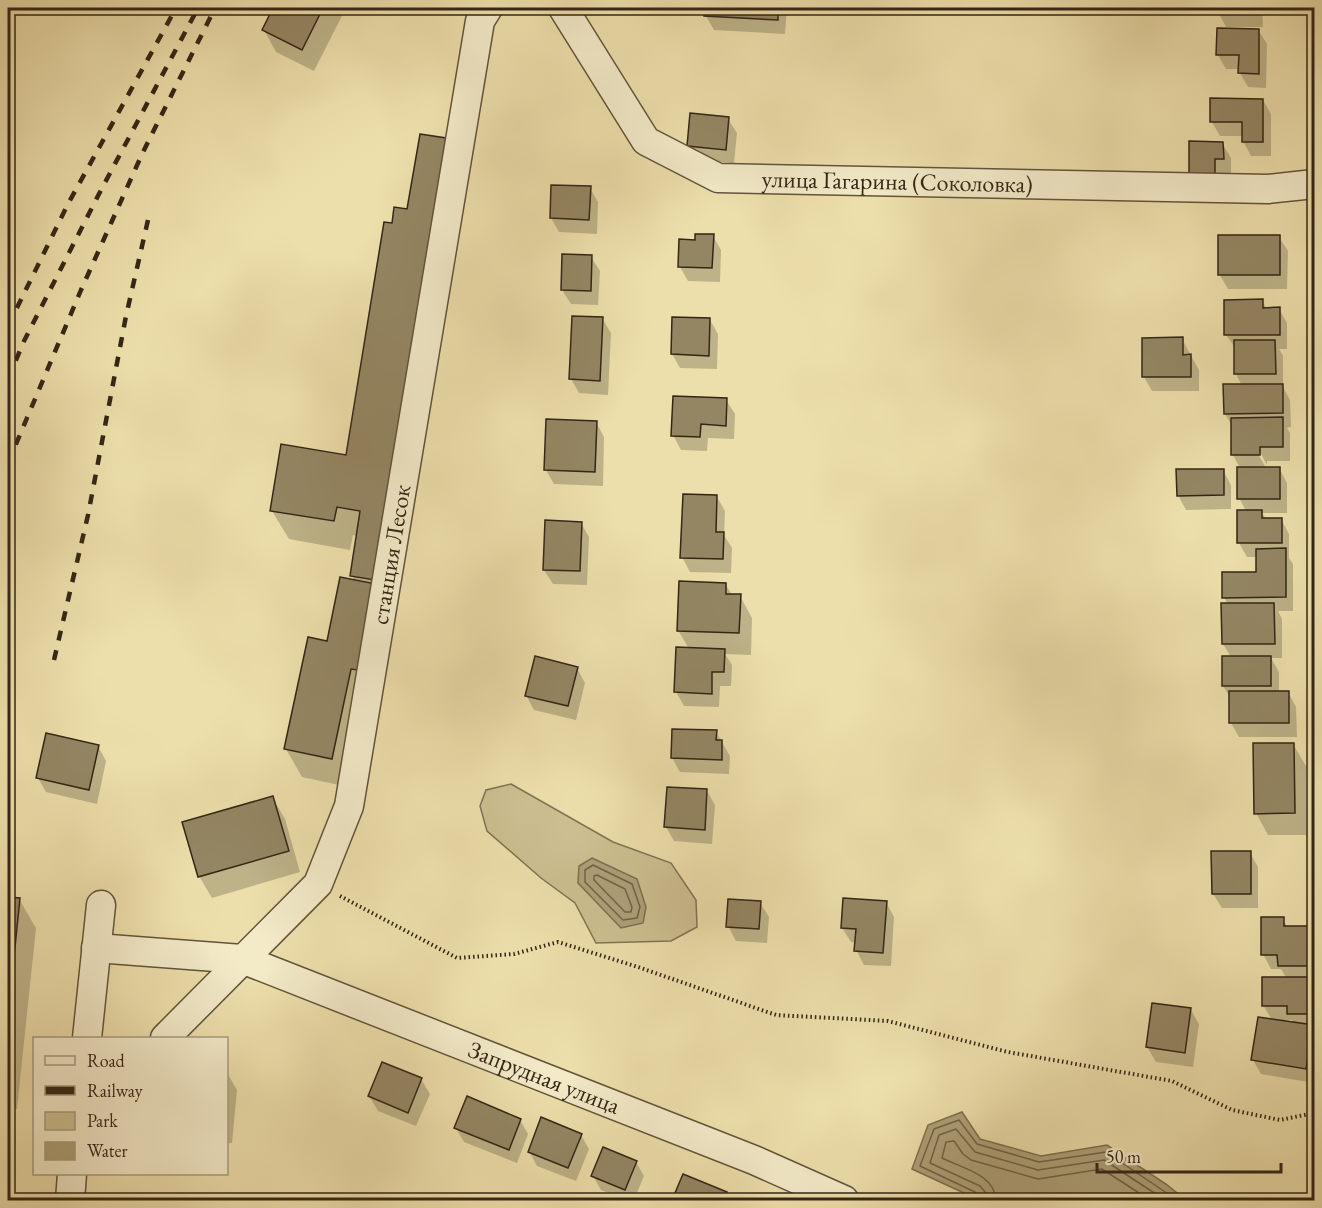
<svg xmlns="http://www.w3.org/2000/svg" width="1322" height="1208" font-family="'EB Garamond',serif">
  <rect width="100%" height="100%" fill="#eddfab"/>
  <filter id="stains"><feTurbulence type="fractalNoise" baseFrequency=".00333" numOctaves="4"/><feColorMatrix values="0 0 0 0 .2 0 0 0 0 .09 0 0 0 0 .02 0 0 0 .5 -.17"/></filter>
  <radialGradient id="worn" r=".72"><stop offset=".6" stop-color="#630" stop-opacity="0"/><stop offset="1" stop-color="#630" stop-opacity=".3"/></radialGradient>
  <polygon fill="#cdc092" stroke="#807354" stroke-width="1.5" points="511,784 613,842 671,863 696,900 697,927 671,941 596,943 575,903 541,878 487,831 480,806 486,790"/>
  <g fill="#aea078" stroke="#7d6f51" stroke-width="1.5">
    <polygon points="592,858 637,879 646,907 643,923 621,928 578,883 579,866"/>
    <polygon points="962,1112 980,1139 1041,1156 1107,1145 1166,1184 1186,1200 979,1200 912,1169 928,1125"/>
  </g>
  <g fill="#0003" fill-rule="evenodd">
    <polygon points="275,8 346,8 314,71 276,52 264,30"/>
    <polygon points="706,8 787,8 785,34 714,30 706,16"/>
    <polygon points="1218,8 1262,8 1263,27 1226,27 1218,12"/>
    <polygon points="1258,30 1267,44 1266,88 1248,87 1240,73 1240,69 1226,69 1218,55"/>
    <polygon points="1263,100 1271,114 1271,156 1251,156 1243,141 1243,136 1220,136 1212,122"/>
    <polygon points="728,119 737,133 734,163 696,160 688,146"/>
    <polygon points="445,140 462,168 348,787 302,777 286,749 328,643 355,581 352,576 358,536 353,535 350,550 289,539 272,511 347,457 393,225 408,211"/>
    <polygon points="1191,143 1222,143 1231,158 1231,173 1222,173 1222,189"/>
    <polygon points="590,188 598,202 597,234 559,232 551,218"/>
    <polygon points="713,236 721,250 720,282 688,281 680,267 696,242"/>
    <polygon points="1279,237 1288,251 1287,289 1228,289 1220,275"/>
    <polygon points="591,257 600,271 598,305 571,304 562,290"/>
    <polygon points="1262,301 1267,309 1279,309 1287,323 1287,349 1279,349 1283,356 1283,387 1290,400 1291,427 1287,428 1290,433 1290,461 1267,461 1267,465 1258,448 1255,449 1266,468 1279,468 1287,483 1287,513 1262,513 1266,519 1281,519 1289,534 1289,558 1293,564 1293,611 1278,611 1282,619 1282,658 1271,658 1279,672 1279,692 1288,692 1296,707 1297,737 1239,737 1231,723 1231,699 1223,686 1231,657 1223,644 1228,605 1224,597 1258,573 1258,557 1247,557 1239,543 1246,511 1239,498 1240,468 1233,455 1232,426 1225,414 1242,386 1236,374 1236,349 1226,335"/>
    <polygon points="602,318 611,333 608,395 579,393 571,379"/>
    <polygon points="710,320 718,334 717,369 680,368 672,354"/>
    <polygon points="1143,339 1182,339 1199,370 1199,391 1152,391 1144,377"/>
    <polygon points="726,400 735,414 734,439 708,438 707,451 681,450 673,435"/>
    <polygon points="596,422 604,437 603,486 554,484 546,470"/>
    <polygon points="1223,470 1231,485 1231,509 1186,510 1178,495"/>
    <polygon points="717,497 725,511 724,535 732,548 731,573 690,572 682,557"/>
    <polygon points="581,523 589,537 587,585 553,584 544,570"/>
    <polygon points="726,585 732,595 740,596 752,618 751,655 725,654 732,665 731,686 720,686 719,707 684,706 676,692 689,649 678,630"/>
    <polygon points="577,668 585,683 576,720 534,710 526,695"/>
    <polygon points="716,732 730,756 729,774 680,772 672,758"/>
    <polygon points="1293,744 1306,766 1306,835 1268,835 1256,813"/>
    <polygon points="98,746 106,761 97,804 46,792 38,778"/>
    <polygon points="707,791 715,805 712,844 674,841 666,827"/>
    <polygon points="272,797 285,819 300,872 212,898 199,876"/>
    <polygon points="1250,853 1258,867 1258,908 1222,908 1213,894"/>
    <polygon points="8,898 19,899 36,928 17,1109 8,1108"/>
    <polygon points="886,902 894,917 891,966 864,965 856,950 857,943 851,942 842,928"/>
    <polygon points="760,903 769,917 767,943 736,941 728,926"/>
    <path d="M1283 919 1288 928H1307L1314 940V980H1309L1314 990V1083L1261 1074 1253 1060 1272 1020 1263 1005 1287 979 1281 969H1271L1263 954ZM1279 1020H1292L1294 1024 1279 1021Z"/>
    <polygon points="1191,1010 1199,1024 1193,1067 1156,1062 1147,1047"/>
    <polygon points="226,1076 229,1076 237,1090 232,1143 226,1143"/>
    <polygon points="421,1079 430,1094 416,1126 378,1111 369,1096"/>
    <polygon points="520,1120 528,1134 517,1163 464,1142 456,1128"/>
    <polygon points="581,1135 589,1149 576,1181 537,1166 529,1151"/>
    <polygon points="636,1162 644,1176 634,1200 626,1200 601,1190 593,1176"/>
    <polygon points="684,1176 726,1193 731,1200 674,1200"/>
  </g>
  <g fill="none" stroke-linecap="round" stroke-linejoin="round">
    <g stroke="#706347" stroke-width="1.5">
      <polygon points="593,865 632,884 640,907 637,918 623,920 585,882 585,870"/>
      <polygon points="597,875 625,889 632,907 631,912 625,912 594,880 594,876"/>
      <polyline points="979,1200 979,1196 975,1192 920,1166 934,1129 959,1120 977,1144 1039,1162 1106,1152 1177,1200"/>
      <polyline points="987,1200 986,1193 980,1186 930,1163 939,1135 956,1129 975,1152 1038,1170 1104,1160 1165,1200"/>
      <path d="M996 1200C995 1174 961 1168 942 1158L946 1142 954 1141 963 1154 971 1160 1038 1179 1102 1169 1150 1200"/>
    </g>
  </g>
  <g fill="#948663" stroke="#332616" stroke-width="1.5">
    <polygon points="273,8 323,8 302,50 262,30"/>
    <polygon points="705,8 778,8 778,20 704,16"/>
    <rect x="1217" y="8" width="38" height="5"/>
    <polygon points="1217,28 1259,29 1259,74 1238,73 1239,55 1216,55"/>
    <polygon points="1210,98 1263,99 1263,142 1242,142 1242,122 1210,122"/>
    <polygon points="690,113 729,117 726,150 687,146"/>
    <polygon points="420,134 446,138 375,580 350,576 360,511 337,507 334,521 270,511 281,444 346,455 384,222 392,223 394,207 407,209"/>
    <polygon points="1189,141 1223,142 1224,159 1215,159 1215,175 1189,175"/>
    <polygon points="551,185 591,186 589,220 550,218"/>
    <polygon points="695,234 714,234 712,268 678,267 679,239 695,240"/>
    <rect x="1218" y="235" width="62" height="40"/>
    <polygon points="562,254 592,255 591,291 561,290"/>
    <polygon points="1263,299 1263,308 1280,307 1280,335 1224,335 1224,300"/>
    <polygon points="572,316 603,317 600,381 569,379"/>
    <polygon points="672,317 710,318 709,356 671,354"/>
    <polygon points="1183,337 1183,355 1191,354 1191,377 1142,377 1142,338"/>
    <polygon points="1234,340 1275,340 1276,374 1234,374"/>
    <polygon points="1223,384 1283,384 1283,413 1224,414"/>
    <polygon points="673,396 727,398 726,426 701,424 700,437 671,436"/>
    <polygon points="1283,417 1283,447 1260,447 1260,455 1231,455 1231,418"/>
    <polygon points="546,419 597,421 595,472 544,470"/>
    <rect x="1237" y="467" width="43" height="32"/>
    <polygon points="1176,469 1224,469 1224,495 1177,496"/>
    <polygon points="683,494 717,495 716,532 724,532 723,559 680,558"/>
    <polygon points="1237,510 1262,510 1262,518 1282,518 1282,543 1237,543"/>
    <polygon points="545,520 582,522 580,571 543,570"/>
    <polygon points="1286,548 1286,597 1222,598 1222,572 1256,572 1256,549"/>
    <polygon points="340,577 376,584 358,670 351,669 332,759 284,749 308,637 327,641"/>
    <polygon points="679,581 726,583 726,594 741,594 739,633 677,631"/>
    <polygon points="1221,603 1274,603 1275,644 1222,644"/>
    <polygon points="676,647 725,649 724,672 712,672 712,694 674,692"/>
    <polygon points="535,656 578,667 568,706 525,696"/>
    <rect x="1222" y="656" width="49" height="30"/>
    <rect x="1229" y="691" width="60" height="32"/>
    <polygon points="672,729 717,730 716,740 722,740 722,760 671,758"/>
    <polygon points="46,733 99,745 89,790 36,778"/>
    <polygon points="1253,743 1294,743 1295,813 1254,814"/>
    <polygon points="667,787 707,789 705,830 664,827"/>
    <polygon points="273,796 289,851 198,877 182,822"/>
    <polygon points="1211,851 1251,851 1251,894 1212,894"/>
    <polygon points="8,897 20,898 8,1016"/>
    <polygon points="843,898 887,901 883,953 854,951 856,929 841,928"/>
    <polygon points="728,899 761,901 759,929 726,927"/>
    <polygon points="1261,917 1284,917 1284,926 1308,926 1308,949 1314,949 1314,966 1278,966 1277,955 1261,955"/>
    <polygon points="1262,977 1309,977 1309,1014 1287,1014 1287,1006 1262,1006"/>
    <polygon points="1152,1003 1191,1008 1185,1053 1146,1047"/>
    <polygon points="1258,1017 1314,1025 1314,1038 1311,1037 1306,1069 1251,1060"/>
    <polygon points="382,1062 422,1078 408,1113 368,1096"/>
    <polygon points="467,1096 521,1119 509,1150 454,1128"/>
    <polygon points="541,1117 582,1134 568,1168 528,1152"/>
    <polygon points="603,1147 637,1161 625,1190 591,1176"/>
    <polygon points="683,1174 727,1192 724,1200 672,1200"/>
  </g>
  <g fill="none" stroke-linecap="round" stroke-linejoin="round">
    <defs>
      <g id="minor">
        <path id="s1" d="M563 8 646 141 718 178 1268 189 1314 184"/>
        <path id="s2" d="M96 948 242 959 754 1160 844 1200"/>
        <polyline points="87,1038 101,905"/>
        <path id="s3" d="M165 1038 318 884 349 806 480 21 488 8"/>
        <polyline points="70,1200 72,1174"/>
      </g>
    </defs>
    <use href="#minor" stroke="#62543b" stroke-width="31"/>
    <polyline stroke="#332616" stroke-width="4" stroke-dasharray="1.5 3" stroke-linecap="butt" points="340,896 457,958 514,954 558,942 638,967 776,1015 888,1021 1008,1052 1172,1081 1232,1110 1280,1120 1314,1113"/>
    <use href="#minor" stroke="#f3eac8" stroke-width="28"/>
    <g stroke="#332616" stroke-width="4.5" stroke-dasharray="10 10" stroke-linecap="butt">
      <polyline points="8,326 68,204 176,8"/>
      <polyline points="8,379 24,341 101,190 198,8"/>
      <polyline points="8,463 81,290 143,152 215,8"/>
      <polyline points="54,660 88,515 126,316 148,220"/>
    </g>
  </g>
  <g text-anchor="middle" stroke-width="4.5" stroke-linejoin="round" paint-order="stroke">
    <g font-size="24" fill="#332616" stroke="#f3eac8">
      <text dy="8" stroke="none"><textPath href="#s1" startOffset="417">улица Гагарина (Соколовка)</textPath></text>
      <text dy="8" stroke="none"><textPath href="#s3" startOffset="556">станция Лесок</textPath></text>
      <text dy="8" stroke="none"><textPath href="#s2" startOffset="471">Запрудная улица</textPath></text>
    </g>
  </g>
  <rect width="1322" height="1208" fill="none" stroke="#eddfab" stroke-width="30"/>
  <rect x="9" y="9" width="1304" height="1190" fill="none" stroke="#332616" stroke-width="3"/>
  <rect x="15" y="15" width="1292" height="1178" fill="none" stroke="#332616" stroke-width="1.5"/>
  <rect x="33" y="1037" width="195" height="138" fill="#f3eac8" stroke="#a69c81" stroke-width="1.5"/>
  <rect x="45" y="1056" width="30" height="9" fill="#f3eac8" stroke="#a69c81" stroke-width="1.5"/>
  <text x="87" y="1067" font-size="18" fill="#332616">Road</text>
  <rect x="45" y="1086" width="30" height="9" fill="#332616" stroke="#a69c81" stroke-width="1.5"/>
  <text x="87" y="1097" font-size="18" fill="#332616">Railway</text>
  <rect x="45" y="1112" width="30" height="18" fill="#cdc092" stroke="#a69c81" stroke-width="1.5"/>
  <text x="87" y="1127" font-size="18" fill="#332616">Park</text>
  <rect x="45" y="1142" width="30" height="18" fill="#aea078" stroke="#a69c81" stroke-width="1.5"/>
  <text x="87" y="1157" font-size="18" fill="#332616">Water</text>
  <path d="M1097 1163v9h184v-9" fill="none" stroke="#332616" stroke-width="3"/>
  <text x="1106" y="1163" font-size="18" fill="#332616" stroke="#f3eac8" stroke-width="4.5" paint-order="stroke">50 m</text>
  <rect width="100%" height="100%" filter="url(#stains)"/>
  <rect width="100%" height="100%" fill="url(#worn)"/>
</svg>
